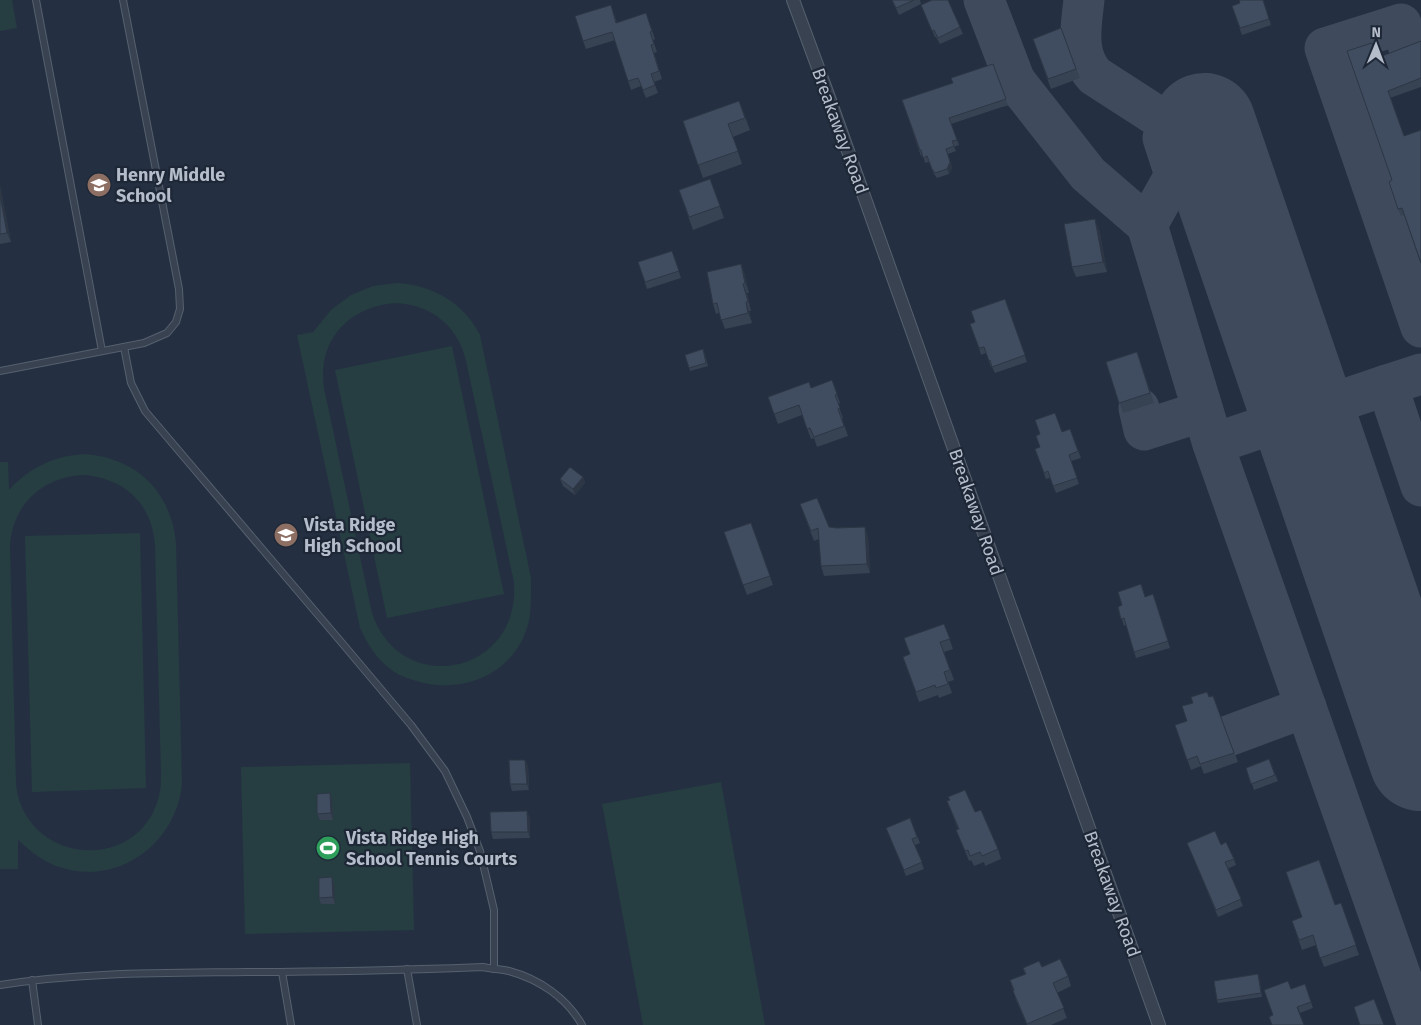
<svg xmlns="http://www.w3.org/2000/svg" width="1421" height="1025" font-family="'Fira Sans',sans-serif">
  <rect width="100%" height="100%" fill="#243041"/>
  <g fill="#263e42" fill-rule="evenodd">
    <polygon points="0,0 12,0 17,28 0,31"/>
    <path d="M397 283C433 285 464 303 480 335L531 578C531 596 532 615 526 631 509 678 457 695 413 680 404 677 396 674 389 668 376 658 367 643 360 628L297 335 313 332 332 309 351 295 373 286ZM396 303C432 305 458 326 466 361L514 582C521 676 400 698 372 613L324 388C317 340 349 306 396 303Z"/>
    <polygon points="452,346 504,594 387,618 335,370"/>
    <path d="M85 454C136 458 171 491 176 543L182 784C176 845 116 888 56 866 41 860 30 851 18 840V869H0V462H8L9 490C30 467 54 456 85 454ZM85 475C126 479 153 505 155 547L161 773C161 781 161 788 159 796 140 874 26 866 16 785L10 546C12 505 43 476 85 475Z"/>
    <polygon points="140,533 146,788 32,792 25,536"/>
    <polygon points="410,763 414,930 245,934 241,767"/>
    <polygon points="721,782 765,1025 643,1025 602,804"/>
  </g>
  <g fill="none" stroke-linecap="round" stroke-linejoin="round">
    <g stroke="#3f4b5c" stroke-width="41">
      <polyline points="984,0 1015,81"/>
      <path d="M1084 0C1081 26 1075 55 1095 76L1171 125 1174 134"/>
      <polyline points="1411,53 1401,24 1325,48 1421,327"/>
      <polyline points="1001,86 1015,81 1088,174 1147,225"/>
      <polyline points="1204,125 1163,138 1175,175 1147,225 1213,444 1418,1025"/>
      <polyline points="1387,385 1421,374"/>
      <polyline points="1139,408 1144,430 1203,411"/>
      <polyline points="1213,444 1387,385 1421,486"/>
      <polyline points="1228,736 1306,707"/>
    </g>
    <polyline stroke="#3f4b5c" stroke-width="104" points="1204,125 1421,759"/>
    <defs>
      <g id="lane">
        <polyline points="36,0 102,351"/>
        <polyline points="124,347 131,383 145,411 342,643 411,725 445,771 467,817 480,851 494,910 494,969"/>
        <polyline points="0,371 144,343 167,333 176,322 180,309 179,289 123,0"/>
        <polyline points="407,969 417,1025"/>
        <polyline points="282,972 291,1025"/>
        <polyline points="32,980 38,1025"/>
        <path d="M0 985C81 972 165 973 247 972 325 972 404 970 483 967 491 969 501 969 509 971 539 979 567 998 582 1025"/>
      </g>
      <polyline id="street" points="793,0 827,92 1159,1025"/>
    </defs>
    <use href="#lane" stroke="#56606e" stroke-width="8"/>
    <use href="#street" stroke="#56606e" stroke-width="14"/>
    <use href="#lane" stroke="#384251" stroke-width="6"/>
    <use href="#street" stroke="#384251" stroke-width="12"/>
  </g>
  <g fill="#374253">
    <polygon points="892,0 920,0 921,4 899,15"/>
    <polygon points="1263,0 1271,25 1242,35 1232,6"/>
    <polygon points="921,5 960,27 963,34 940,44 936,37 935,37"/>
    <polygon points="646,13 655,39 653,40 657,52 654,53 662,79 654,82 658,93 646,98 641,86 631,90 615,40 586,49 583,41 614,14 617,23"/>
    <polygon points="1061,28 1080,78 1051,89 1033,39"/>
    <polygon points="1421,41 1421,87 1390,98 1405,215 1401,216 1398,209 1392,180 1377,58"/>
    <polygon points="993,64 1008,105 951,124 959,145 954,147 956,151 948,154 952,168 949,174 937,178 934,174 929,162 925,163 923,155 921,156 902,100 953,83"/>
    <polygon points="739,101 750,130 733,137 742,164 703,178 683,121"/>
    <polygon points="710,179 724,218 693,230 679,190"/>
    <polygon points="0,187 11,242 0,244"/>
    <polygon points="1099,229 1107,272 1076,277 1072,267"/>
    <polygon points="672,251 681,278 647,289 638,262"/>
    <polygon points="741,264 744,273 749,293 747,293 751,311 749,311 752,323 725,329 719,313 716,314 713,304"/>
    <polygon points="1005,299 1027,362 995,373 992,367 991,367 986,353 981,355 979,348 975,322"/>
    <polygon points="703,349 708,366 690,371 685,355"/>
    <polygon points="1137,352 1154,403 1123,413 1106,362"/>
    <polygon points="832,380 840,403 838,404 843,418 842,419 848,436 817,447 814,438 811,439 802,415 778,424 768,397 811,388"/>
    <polygon points="1070,429 1081,458 1071,461 1079,484 1056,493 1050,478 1046,479 1035,449 1040,447 1062,432"/>
    <polygon points="583,477 585,483 575,495 563,486 560,479"/>
    <polygon points="800,504 829,527 868,536 870,573 824,576 821,566 819,539 814,541"/>
    <polygon points="751,523 773,585 747,595 724,532"/>
    <polygon points="1145,597 1155,601 1170,648 1136,658 1126,625 1124,626 1118,607"/>
    <polygon points="944,624 953,649 944,652 954,680 948,682 952,693 939,698 938,695 919,702 903,657 910,654"/>
    <polygon points="1213,696 1238,762 1204,774 1201,766 1191,770 1175,725 1187,721 1209,697"/>
    <polygon points="1269,759 1278,781 1254,790 1246,768"/>
    <polygon points="528,766 529,790 512,791 510,784"/>
    <polygon points="330,793 332,800 333,820 320,820 317,814"/>
    <polygon points="947,801 975,812 998,849 1001,859 985,866 984,862 974,866 971,860 969,861 956,830 958,829"/>
    <polygon points="530,818 530,838 493,839 491,832"/>
    <polygon points="910,818 920,843 915,845 924,869 906,876 889,835"/>
    <polygon points="1221,845 1234,859 1236,865 1227,869 1243,906 1218,917 1190,849"/>
    <polygon points="332,877 334,884 335,904 321,904 319,898"/>
    <polygon points="1341,903 1359,955 1324,967 1316,945 1302,950 1292,921"/>
    <polygon points="1042,967 1068,976 1071,986 1057,993 1067,1018 1051,1025 1027,1025 1016,1000 1010,980 1025,974 1023,968"/>
    <polygon points="1259,977 1262,997 1218,1003 1217,1000"/>
    <polygon points="1305,984 1313,1008 1300,1013 1291,989"/>
  </g>
  <g fill="#2d3644">
    <polygon points="950,162 952,168 949,174 947,169"/>
    <polygon points="0,187 1,189 11,242 7,233 0,195"/>
    <polygon points="1095,219 1099,229 1107,272 1103,262"/>
    <polygon points="741,264 744,273 749,293 745,283"/>
    <polygon points="743,284 747,293 751,311 748,301"/>
    <polygon points="746,302 749,311 752,323 748,313"/>
    <polygon points="583,477 585,483 575,495 573,489"/>
    <polygon points="865,527 868,536 870,573 867,564"/>
    <polygon points="525,760 528,766 529,790 527,784"/>
    <polygon points="330,793 332,800 333,820 331,813"/>
    <polygon points="527,811 530,818 530,838 528,832"/>
    <polygon points="332,877 334,884 335,904 333,897"/>
  </g>
  <g fill="#404d61" stroke="#2d3644">
    <polygon points="892,0 914,0 896,8"/>
    <polygon points="932,0 948,0 960,27 938,38 934,30 932,31 921,5"/>
    <polygon points="1239,0 1263,0 1269,19 1240,28 1232,6 1240,3"/>
    <polygon points="611,5 616,23 646,13 652,31 650,32 654,44 651,45 659,71 651,74 655,85 643,90 638,78 628,81 612,32 583,41 575,16"/>
    <polygon points="1061,28 1076,69 1048,79 1033,39"/>
    <polygon points="1421,41 1421,78 1388,91 1404,136 1421,130 1421,263 1402,208 1398,209 1389,182 1392,180 1347,51 1372,43 1377,58"/>
    <polygon points="993,64 1006,99 949,118 957,140 952,141 954,146 946,149 950,162 947,169 935,173 932,169 927,156 923,158 921,150 920,150 902,100 953,83 951,78"/>
    <polygon points="739,101 745,118 728,124 738,151 698,165 683,121"/>
    <polygon points="710,179 720,206 689,217 679,190"/>
    <polygon points="0,195 7,233 0,234"/>
    <polygon points="1095,219 1103,262 1072,267 1064,224"/>
    <polygon points="672,251 679,271 645,282 638,262"/>
    <polygon points="741,264 745,283 743,284 748,301 746,302 748,313 721,320 717,303 713,304 707,272"/>
    <polygon points="1005,299 1025,355 992,367 990,360 989,361 984,347 979,348 970,324 975,322 971,311"/>
    <polygon points="703,349 706,363 689,368 685,355"/>
    <polygon points="1137,352 1150,393 1119,403 1106,362"/>
    <polygon points="832,380 837,394 835,395 840,408 838,409 844,426 814,437 810,428 807,429 799,405 774,414 768,397 809,382 811,388"/>
    <polygon points="1055,413 1062,432 1070,429 1078,451 1069,455 1077,478 1053,486 1048,471 1044,473 1035,449 1040,447 1036,436 1040,434 1035,420"/>
    <polygon points="570,467 583,477 573,489 560,479"/>
    <polygon points="817,498 829,527 837,528 865,527 867,564 821,566 818,528 811,531 800,504"/>
    <polygon points="751,523 770,576 743,585 724,532"/>
    <polygon points="1141,584 1145,597 1153,594 1168,641 1134,652 1124,618 1121,619 1118,607 1122,605 1118,592"/>
    <polygon points="944,624 950,639 940,642 950,670 944,672 948,684 936,688 935,685 916,692 903,657 910,654 904,638"/>
    <polygon points="1207,692 1209,697 1213,696 1234,753 1200,764 1197,756 1187,760 1175,725 1187,721 1182,706 1193,703 1191,697"/>
    <polygon points="1269,759 1275,775 1251,784 1246,768"/>
    <polygon points="509,760 525,760 527,784 510,784"/>
    <polygon points="965,790 975,812 981,810 998,849 982,856 980,852 970,856 968,850 965,851 956,830 959,829 947,801 950,800 948,797"/>
    <polygon points="330,793 331,813 317,814 317,794"/>
    <polygon points="527,811 528,832 491,832 490,812"/>
    <polygon points="910,818 917,837 912,839 922,862 904,870 886,828"/>
    <polygon points="1215,831 1221,845 1226,842 1234,859 1225,862 1241,899 1216,910 1187,843"/>
    <polygon points="1319,860 1335,905 1341,903 1356,945 1320,958 1313,935 1299,940 1292,921 1302,917 1286,872"/>
    <polygon points="332,877 333,897 319,898 319,878"/>
    <polygon points="1060,959 1068,976 1053,983 1064,1008 1027,1024 1013,991 1014,990 1010,980 1026,974 1023,968 1039,961 1042,967"/>
    <polygon points="1258,974 1261,993 1217,1000 1214,981"/>
    <polygon points="1288,981 1291,989 1305,984 1311,1002 1297,1007 1304,1025 1272,1025 1269,1017 1273,1015 1264,990"/>
    <polygon points="1374,999 1384,1025 1360,1025 1354,1007"/>
  </g>
  <defs>
    <symbol id="school-disc" viewBox="-11 -11 22 22"><circle r="9.5" fill="#8d6e63" stroke="#1d2736"/><path d="M0-5L7-2L0 1L-7-2ZM-4 1L0 2.5L4 1V4Q0 6-4 4Z" fill="#fff"/></symbol>
    <symbol id="stadium-disc" viewBox="-11 -11 22 22"><circle r="9.5" fill="#2e9e5b" stroke="#1d2736"/><path d="M0-5a6.5 5 0 1 0 0 10a6.5 5 0 1 0 0-10ZM-3.5-1.8h7v3.6h-7Z" fill="#fff"/></symbol>
  </defs>
  <g fill-rule="evenodd">
    <use href="#school-disc" x="85" y="171" width="28" height="28"/>
    <use href="#school-disc" x="272" y="521" width="28" height="28"/>
    <use href="#stadium-disc" x="314" y="834" width="28" height="28"/>
  </g>
  <g text-anchor="middle" stroke-width="4.5" stroke-linejoin="round" paint-order="stroke">
    <g font-size="18" fill="#b5bdcb" stroke="#1d2736">
      <text transform="translate(840 131) rotate(70)" y="6">Breakaway Road</text>
      <text transform="translate(976 512) rotate(71)" y="6">Breakaway Road</text>
      <text transform="translate(1112 894) rotate(70)" y="6">Breakaway Road</text>
    </g>
    <g font-size="18" font-weight="bold" fill="#b5bdcb" stroke="#1d2736" text-anchor="start">
      <text x="116" y="181">Henry Middle<tspan x="116" dy="21">School</tspan></text>
      <text x="304" y="531">Vista Ridge<tspan x="304" dy="21">High School</tspan></text>
      <text x="346" y="844">Vista Ridge High<tspan x="346" dy="21">School Tennis Courts</tspan></text>
    </g>
  </g>
  <g transform="translate(1376 45) rotate(1)" stroke="#1d2736" stroke-width="4" paint-order="stroke">
  <path d="M0-4L9 19L0 12L-9 19Z" fill="#b5bdcb"/>
  <text y="-8" font-size="14" font-weight="bold" text-anchor="middle" fill="#b5bdcb">N</text>
  </g>
</svg>
